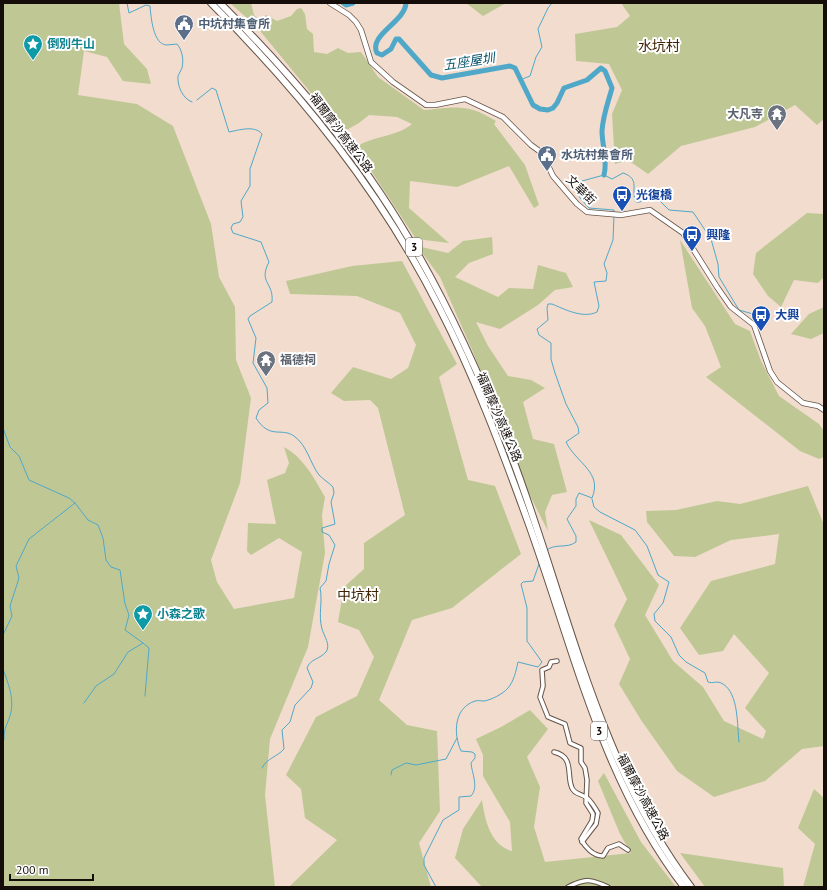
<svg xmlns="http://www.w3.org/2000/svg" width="827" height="890" font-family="'PT Sans','Noto Sans TC',sans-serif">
  <rect width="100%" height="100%" fill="#f1dcce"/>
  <g fill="#bfc894">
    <path d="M3 3H119L124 44 147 69 151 84 123 81 107 57 84 51 78 95 137 104 173 126 211 224 219 277 235 307 236 360 251 398 240 483 211 560 217 582 234 609 294 598 302 552 279 538 251 555 247 551 248 523 276 524 267 480 285 473 289 463 284 447C304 458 314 478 325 497L322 515 325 553 308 647 270 739 265 795 275 887H3Z"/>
    <path d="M230 3H251L254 15 261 21 266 15 277 21 291 16 297 9 301 8 305 14 307 29 313 34 314 52 327 54 338 48 348 53 361 52 378 77 424 110C457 107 467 103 496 121L494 124 525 165 539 205 534 208 509 166 457 187 410 181 409 208 449 243 416 239 356 148C369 136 395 138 412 124L397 117 369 115 359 123 343 132 256 26Z"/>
    <polygon points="466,3 506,3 483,16"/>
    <polygon points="621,3 824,3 824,119 817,125 795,105 755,127 681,146 648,174 628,160 615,164 612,114 622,90 609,64 576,61 575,34 617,27 630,16"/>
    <polygon points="807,213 824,214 824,277 818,283 794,280 781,307 768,296 753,274 756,253"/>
    <polygon points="492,237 493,254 469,263 455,277 498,297 509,288 533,289 538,265 566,273 573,287 555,290 538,305 500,329 476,322 488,346 508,376 531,380 545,388 523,402 533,439 554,444 567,492 552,495 545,512 548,531 525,486 473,352 440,277 417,246 448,253 463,241"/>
    <polygon points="680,240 735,324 750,331 761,361 779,396 819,424 824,431 824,457 819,459 800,451 706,377 721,367 705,326 692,308"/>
    <polygon points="402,261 457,364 439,377 468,480 495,486 521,554 452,608 412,620 379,700 407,725 437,731 440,811 419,843 431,887 289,887 337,840 305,818 301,789 286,775 316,717 357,696 374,657 359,630 338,622 344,587 364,569 364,543 405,515 378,408 370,400 344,401 331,393 353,367 391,379 408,368 416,345 400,313 357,296 290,294 286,281 352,266"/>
    <polygon points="824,307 824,333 811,339 791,334 809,314"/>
    <polygon points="808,486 824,525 824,746 802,749 765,781 714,797 677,771 641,720 619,684 630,659 614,625 627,599 589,520 621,535 659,585 645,615 673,661 703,687 724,721 763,739 766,731 745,708 769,673 734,634 723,651 699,655 680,628 711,581 775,564 779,534 731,540 695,557 674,556 647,522 646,511 676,510 717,501 740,504"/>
    <path d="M530 710 548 729 527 757 540 787 534 827 545 862 631 853 620 834 598 781 604 773 641 842 676 887H482L455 858 463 829 482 800C485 820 490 845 512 851L510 822 483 776V755L476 739 501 727Z"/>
    <polygon points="814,789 824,798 824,887 803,887 815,844 798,828"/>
    <polygon points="680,853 783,868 784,887 705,887"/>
  </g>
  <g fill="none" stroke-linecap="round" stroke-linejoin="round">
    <g stroke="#50a8c9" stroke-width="1">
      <path d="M127 3 129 13 146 5 150 6C151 17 153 45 167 45 170 45 174 44 177 44 182 50 184 59 182 68 181 71 179 73 178 76 177 86 183 99 192 102"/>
      <polyline points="520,80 530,76 536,57 542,47 538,29 548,8 552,3"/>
      <path d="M197 100 212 88 216 90 229 132C239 130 255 125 262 134L250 169V186L241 201 243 217 240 222 233 224 231 228 233 233 261 242 269 262C258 283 274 282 272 302L250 316 248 319 256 338 253 363 267 388 268 403 259 410 256 418C270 440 281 427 294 436 307 445 310 463 319 475 323 479 329 483 333 487L334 493 331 502 335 524 322 528V532L329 535 335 545 329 564 326 581 320 588C323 601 318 615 322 629 324 636 331 645 326 652 320 659 310 659 307 668L313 682 311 688 295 705 290 722 282 730 284 749C277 757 267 758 262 768"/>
      <path d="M614 212V210L589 208 580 198 579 184 582 181 604 175 612 179 623 173C641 179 630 190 636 202H640L649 195 657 198 669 210 693 212 711 239 718 264 719 277 739 310 753 314 760 325"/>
      <polyline points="3,428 10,447 19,456 29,480 69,498 75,503 88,520 98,525 103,538 106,560 111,567 120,570 125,604 129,615 125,630 143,643 128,652 114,674 96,686 84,703"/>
      <path d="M592 499 594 507 600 512 635 530 647 546 658 575 669 582 663 603 654 614 655 621 671 637 679 655 686 662 705 673 708 682C713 684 717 680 723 684 739 694 737 726 739 742"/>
      <path d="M547 550C555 543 567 549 576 542V536L567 519 576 506V499L579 493 592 498C603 472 576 463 566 442L579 433 578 427 566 404 555 373 551 359V343L539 335 537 329 548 320 547 308 548 304H552C564 309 583 319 597 312L599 306 594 282 606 281 607 273 604 264 613 240 614 215"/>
      <polyline points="3,635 12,616 10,606 19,578 16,566 29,539 75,503"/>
      <polyline points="143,643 149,648 145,696"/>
      <path d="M3 669C8 683 14 697 11 712 9 722 3 728 4 740"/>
      <polyline points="391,775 392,770 406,763 416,765 446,759 457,738"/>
      <path d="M436 887 424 865V858L443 820 459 810V797L471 796C479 787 472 774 471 763L475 758V754L472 752 461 751C453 733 454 708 475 701 478 700 481 701 484 701 491 700 503 694 508 688 514 681 516 671 518 662L538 667 542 662 527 641V608L521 584 523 582 533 581 539 564"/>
    </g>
    <g stroke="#50a8c9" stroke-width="5">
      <polyline points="343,3 346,5 353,3"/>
      <path d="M406 3C405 22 368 35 377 53L382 55 391 49 396 39H399L431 75 442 78 510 66 515 68 533 105 540 109 548 110 553 108 557 103 564 88 587 80 601 68 605 71 612 88C608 103 603 115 602 131 602 146 608 159 604 175"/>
    </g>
    <defs>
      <g id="street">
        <path d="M557 661 551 662 549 667 542 670 543 686 540 697 548 717 565 724 570 743 581 748V762L585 768 587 780 586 803 593 814 592 821 581 839C585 847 593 856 603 856L608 848 619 844 628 850"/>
        <path d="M554 752C575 757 566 775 572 788 575 795 581 793 587 798 590 800 596 809 598 813L596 824 582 842"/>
        <path d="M568 887C586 878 591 879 608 887"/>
      </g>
      <polyline id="secondary" points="330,3 349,15 356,22 361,30 371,62 393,82 426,105 435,105 465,99 503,117 531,145 542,153 553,176 577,204 587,212 621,215 650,210 683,233 717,287 731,307 754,325 770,371 777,382 803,403 818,406 824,410"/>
      <g id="highway">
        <path d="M211 3C302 94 381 192 439 307 474 375 501 447 527 519 573 645 601 779 684 887"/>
        <path d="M220 3C279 62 334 124 380 193 434 273 475 362 510 452 566 598 595 760 691 887"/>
      </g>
    </defs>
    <use href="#street" stroke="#655348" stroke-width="5.5"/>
    <use href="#secondary" stroke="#655348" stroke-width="6"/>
    <use href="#highway" stroke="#655348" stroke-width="8"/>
    <use href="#street" stroke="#fff" stroke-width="3.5"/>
    <use href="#secondary" stroke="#fff" stroke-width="4.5"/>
    <use href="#highway" stroke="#fff" stroke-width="6"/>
  </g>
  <defs>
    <symbol id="civic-pin" viewBox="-11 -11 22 30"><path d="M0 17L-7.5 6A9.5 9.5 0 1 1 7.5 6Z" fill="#5c6f8a" stroke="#fff"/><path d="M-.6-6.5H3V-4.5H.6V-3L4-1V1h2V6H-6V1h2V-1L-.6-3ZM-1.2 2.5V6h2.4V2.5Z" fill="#fff"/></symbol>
    <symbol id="sight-pin" viewBox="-11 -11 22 30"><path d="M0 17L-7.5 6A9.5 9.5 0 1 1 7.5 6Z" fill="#0f9aa8" stroke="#fff"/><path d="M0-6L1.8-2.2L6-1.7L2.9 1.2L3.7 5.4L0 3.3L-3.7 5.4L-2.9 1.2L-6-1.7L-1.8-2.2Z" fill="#fff"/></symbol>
    <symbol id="temple-pin" viewBox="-11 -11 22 30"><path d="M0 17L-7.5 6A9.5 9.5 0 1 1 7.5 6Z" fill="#6b7280" stroke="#fff"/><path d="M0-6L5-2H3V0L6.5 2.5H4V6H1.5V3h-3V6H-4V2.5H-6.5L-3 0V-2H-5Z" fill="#fff"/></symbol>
    <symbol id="bus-pin" viewBox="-11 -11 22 30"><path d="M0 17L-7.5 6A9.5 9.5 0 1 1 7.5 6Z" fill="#1a4fb4" stroke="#fff"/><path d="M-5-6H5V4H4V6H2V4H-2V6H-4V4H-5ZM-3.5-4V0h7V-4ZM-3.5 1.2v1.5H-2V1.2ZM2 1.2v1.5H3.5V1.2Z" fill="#fff"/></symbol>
  </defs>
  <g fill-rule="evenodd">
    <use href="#civic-pin" x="173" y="13" width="22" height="30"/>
    <use href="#sight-pin" x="22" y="33" width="22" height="30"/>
    <use href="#temple-pin" x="766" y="103" width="22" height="30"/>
    <use href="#civic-pin" x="536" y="144" width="22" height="30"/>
    <use href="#bus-pin" x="611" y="184" width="22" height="30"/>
    <use href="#bus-pin" x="681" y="224" width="22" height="30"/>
    <use href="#bus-pin" x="750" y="304" width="22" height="30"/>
    <use href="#temple-pin" x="255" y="349" width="22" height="30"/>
    <use href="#sight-pin" x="132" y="603" width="22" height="30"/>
  </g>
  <g text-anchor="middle" stroke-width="4" stroke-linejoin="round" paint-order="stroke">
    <g fill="#fff" stroke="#5a5653" stroke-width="1">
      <rect x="406" y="238" width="16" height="18" rx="3"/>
      <rect x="591" y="722" width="16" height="18" rx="3"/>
    </g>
    <g font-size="11" font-weight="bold" fill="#140d09">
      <text x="414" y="251">3</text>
      <text x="599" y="735">3</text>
    </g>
    <g font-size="12" font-weight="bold" fill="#4e5e75" stroke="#fff" text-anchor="start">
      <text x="198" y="28">中坑村集會所</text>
      <text x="561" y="159">水坑村集會所</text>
    </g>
    <g font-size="12" font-weight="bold" fill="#0d838f" stroke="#fff" text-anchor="start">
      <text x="47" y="48">倒別牛山</text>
      <text x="157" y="618">小森之歌</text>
    </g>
    <g font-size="12" font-weight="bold" fill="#5b616d" stroke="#fff" text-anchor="end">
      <text x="763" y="118">大凡寺</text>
      <text x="280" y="364" text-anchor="start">福德祠</text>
    </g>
    <g font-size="12" fill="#140d09" stroke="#fff">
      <text transform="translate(341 133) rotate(53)" y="4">福爾摩沙高速公路</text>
      <text transform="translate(581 190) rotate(44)" y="4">文華街</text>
      <text transform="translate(499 417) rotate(67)" y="4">福爾摩沙高速公路</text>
      <text transform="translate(643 797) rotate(62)" y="4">福爾摩沙高速公路</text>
    </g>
    <g font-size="12" font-weight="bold" fill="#164399" stroke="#fff" text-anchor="start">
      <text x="636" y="199">光復橋</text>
      <text x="706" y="239">興隆</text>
      <text x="775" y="319">大興</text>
    </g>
    <g font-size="13" font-style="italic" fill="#06536a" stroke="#fff">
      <text transform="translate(469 61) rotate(-9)" y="5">五座屋圳</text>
    </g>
    <g font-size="14" fill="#3e2203" stroke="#fff">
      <text x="659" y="51">水坑村</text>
      <text x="358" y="600">中坑村</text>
    </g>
  </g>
  <rect width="827" height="890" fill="none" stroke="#140d09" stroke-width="8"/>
  <path d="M10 874v6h83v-6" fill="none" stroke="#140d09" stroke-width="2"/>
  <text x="16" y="874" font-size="12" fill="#140d09" stroke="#ffffff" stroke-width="3" paint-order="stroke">200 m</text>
</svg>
